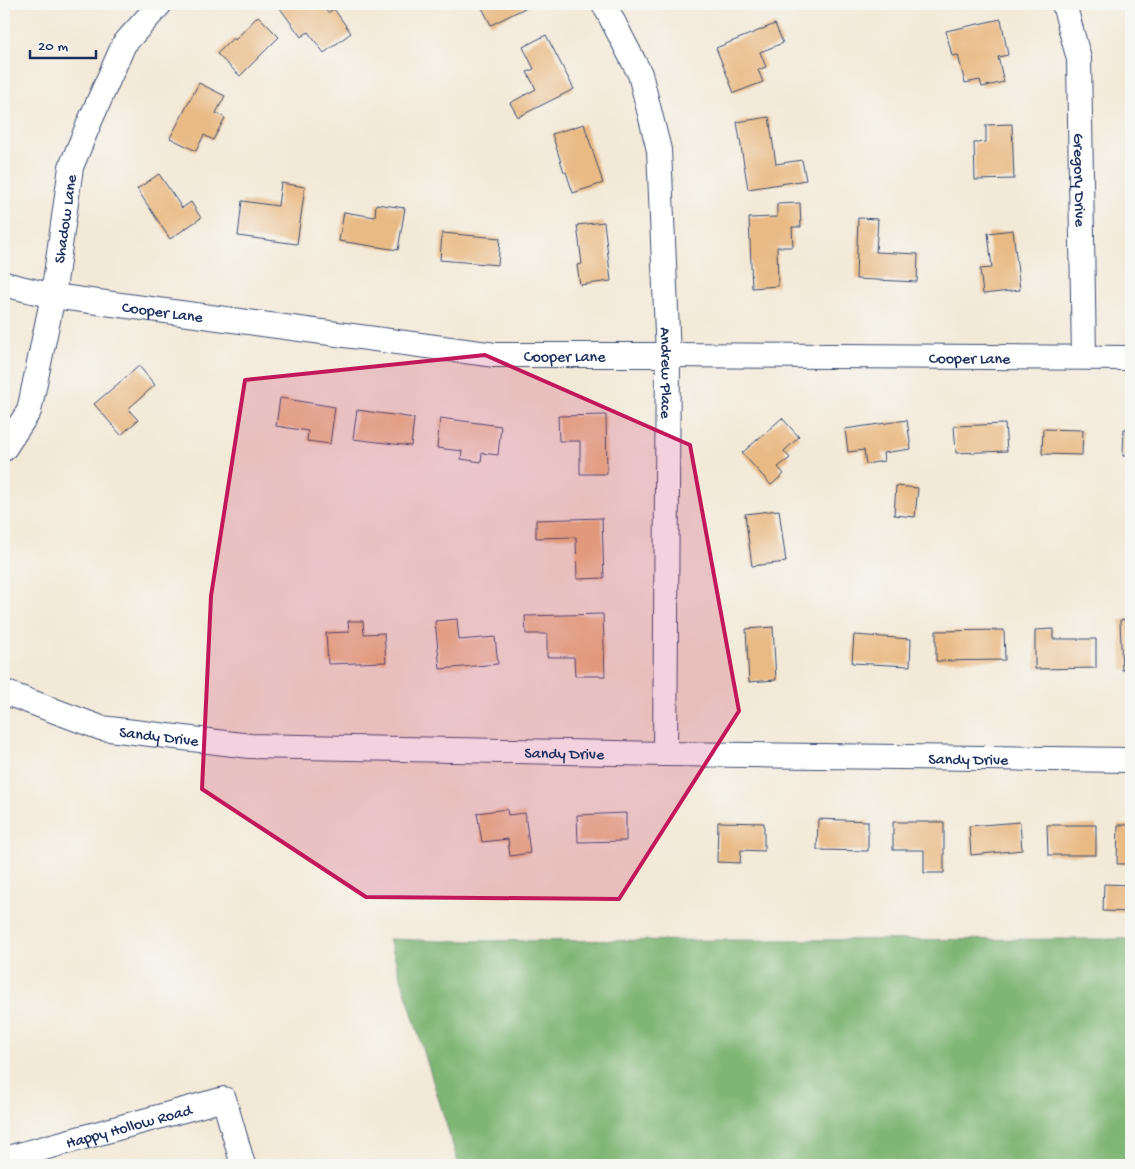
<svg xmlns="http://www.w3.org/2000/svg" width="1135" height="1169" font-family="'Gochi Hand',sans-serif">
  <rect width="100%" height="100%" fill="#f6f6f2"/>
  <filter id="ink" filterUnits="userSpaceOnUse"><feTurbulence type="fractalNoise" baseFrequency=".02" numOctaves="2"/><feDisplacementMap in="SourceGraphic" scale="10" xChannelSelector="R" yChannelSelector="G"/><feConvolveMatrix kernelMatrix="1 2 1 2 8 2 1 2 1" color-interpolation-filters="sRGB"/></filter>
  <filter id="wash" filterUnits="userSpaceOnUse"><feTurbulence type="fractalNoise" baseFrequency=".0096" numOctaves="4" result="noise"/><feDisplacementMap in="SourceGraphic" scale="20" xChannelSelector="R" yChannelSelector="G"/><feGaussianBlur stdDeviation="1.12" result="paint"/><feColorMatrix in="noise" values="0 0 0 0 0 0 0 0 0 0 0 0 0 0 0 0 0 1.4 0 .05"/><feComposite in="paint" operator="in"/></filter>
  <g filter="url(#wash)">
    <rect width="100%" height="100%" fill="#f3e9d7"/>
    <polygon fill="#7fb674" stroke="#4d7269" points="389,939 441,941 1131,939 1131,1165 459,1165"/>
    <g id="blocks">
      <g fill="#e9ba84">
        <polygon points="277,4 321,4 328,13 334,9 351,33 324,53 308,32 301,37"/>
        <polygon points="480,4 533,4 491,25"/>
        <polygon points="258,16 279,37 240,76 217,54 233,38 235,40"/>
        <polygon points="1001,19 1008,55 998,57 1004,82 982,87 980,80 965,83 958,55 952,56 946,31"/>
        <polygon points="775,24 783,43 760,52 766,67 758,70 763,82 734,93 716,48"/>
        <polygon points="546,35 574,89 518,117 510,103 536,89 527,72 534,69 523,47"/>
        <polygon points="199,83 225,96 216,113 225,118 213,140 204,135 196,151 170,138"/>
        <polygon points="769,117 776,164 802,160 806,180 748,189 737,122"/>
        <polygon points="584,124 603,183 573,193 566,172 564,172 552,134"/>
        <polygon points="1012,124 1014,179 975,180 974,143 986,142 986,125"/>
        <polygon points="159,174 182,208 191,202 201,218 170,239 137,189"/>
        <polygon points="281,183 305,187 297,244 238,236 242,201 278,206"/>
        <polygon points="800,203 801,227 792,227 793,247 777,247 778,286 752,288 749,218 777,217 777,204"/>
        <polygon points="376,204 405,208 398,250 339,241 344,212 375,217"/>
        <polygon points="858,218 878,219 876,252 918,254 917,282 856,279"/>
        <polygon points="604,222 611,281 580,285 577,265 582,264 577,225"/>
        <polygon points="1013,230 1020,290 983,294 980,269 992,268 988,233"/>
        <polygon points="442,233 500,238 498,265 440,260"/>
        <polygon points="139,366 155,385 128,409 138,420 121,435 94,404"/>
        <polygon points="280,398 335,407 330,444 307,441 308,431 276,426"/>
        <polygon points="357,410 414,418 411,446 353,439"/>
        <polygon points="606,415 607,474 580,474 580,441 559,441 558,416"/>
        <polygon points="440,418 501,426 498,455 482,453 481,462 461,459 462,451 437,448"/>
        <polygon points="782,418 799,437 784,451 790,458 778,467 784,474 771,485 742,453"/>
        <polygon points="907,420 911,449 883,453 884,461 866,464 864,450 848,452 845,429"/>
        <polygon points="1005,424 1007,451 956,453 954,426"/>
        <polygon points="1043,429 1083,430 1082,455 1042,454"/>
        <polygon points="1124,429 1131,429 1131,456 1123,456"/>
        <polygon points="896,486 918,488 915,517 894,515"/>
        <polygon points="779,510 786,562 752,566 745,514"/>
        <polygon points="602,518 604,578 577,579 576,537 536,538 536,520"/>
        <polygon points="603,614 605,676 575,676 574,657 547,657 547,634 526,634 525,616"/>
        <polygon points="457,619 459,640 495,637 498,664 440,669 435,621"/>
        <polygon points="1131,619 1131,670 1122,670 1120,620"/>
        <polygon points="348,621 363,621 364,634 384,633 386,662 328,664 326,633 349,632"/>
        <polygon points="773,627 776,680 749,682 746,629"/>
        <polygon points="1053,629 1053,639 1096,639 1096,668 1035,669 1035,630"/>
        <polygon points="1004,630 1005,660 936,661 936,631"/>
        <polygon points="854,635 911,639 910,666 852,663"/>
        <polygon points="507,809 508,815 525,813 530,853 510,856 508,839 482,842 477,813"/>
        <polygon points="626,813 626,841 578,842 577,815"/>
        <polygon points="818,819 868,821 868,851 817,850"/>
        <polygon points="718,822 764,823 764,851 741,850 740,863 717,862"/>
        <polygon points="893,822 944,822 944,873 924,873 924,850 893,850"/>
        <polygon points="1020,822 1022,850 971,855 969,826"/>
        <polygon points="1047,825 1096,825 1096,855 1048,855"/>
        <polygon points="1118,825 1131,825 1131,864 1117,864"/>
        <polygon points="1104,884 1131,885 1131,912 1103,911"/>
      </g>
    </g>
  </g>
  <g filter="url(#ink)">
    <use href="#blocks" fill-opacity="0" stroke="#3b4b70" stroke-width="1"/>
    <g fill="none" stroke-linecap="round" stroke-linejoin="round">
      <defs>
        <g id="minor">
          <path id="s1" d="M604 4 640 74 659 150 668 355 665 754"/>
          <path id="s2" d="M1064 4 1079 59 1084 357"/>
          <path id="s3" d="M4 284 53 296 495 355H668L1131 358"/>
          <path id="s4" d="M4 449 29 411 53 296 71 167 90 121 124 44 160 4"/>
          <path id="s5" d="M4 692 101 728 250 746 665 754 1131 760"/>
          <path id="s6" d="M4 1159 224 1099 243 1165"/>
        </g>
      </defs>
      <use href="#minor" stroke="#3b4b70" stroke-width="26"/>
      <use href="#minor" stroke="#fff" stroke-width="24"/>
    </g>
  </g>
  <path fill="#c2185b" fill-opacity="0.2" stroke="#c2185b" stroke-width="4" stroke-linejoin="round" d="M485 355 690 445 739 711 619 899 366 897 202 789 211 596 245 380Z"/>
  <g text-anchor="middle" stroke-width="4" stroke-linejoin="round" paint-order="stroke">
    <g font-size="16" fill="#1b2f5e" stroke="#f6f6f2">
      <text dy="6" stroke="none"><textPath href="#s2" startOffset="178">Gregory Drive</textPath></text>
      <text dy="6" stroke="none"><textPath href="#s4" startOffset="241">Shadow Lane</textPath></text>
      <text dy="6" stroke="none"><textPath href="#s3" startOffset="161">Cooper Lane</textPath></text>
      <text dy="6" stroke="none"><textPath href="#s3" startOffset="566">Cooper Lane</textPath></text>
      <text dy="6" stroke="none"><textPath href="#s3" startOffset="971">Cooper Lane</textPath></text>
      <text dy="6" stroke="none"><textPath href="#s1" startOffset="380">Andrew Place</textPath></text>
      <text dy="6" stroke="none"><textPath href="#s5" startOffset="162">Sandy Drive</textPath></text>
      <text dy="6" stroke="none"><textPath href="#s5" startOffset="568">Sandy Drive</textPath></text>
      <text dy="6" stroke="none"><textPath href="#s5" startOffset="972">Sandy Drive</textPath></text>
      <text dy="6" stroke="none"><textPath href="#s6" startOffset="129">Happy Hollow Road</textPath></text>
    </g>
  </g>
  <rect width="1135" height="1169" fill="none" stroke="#f6f6f2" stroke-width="20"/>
  <path d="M30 50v8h66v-8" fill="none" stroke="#1b2f5e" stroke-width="2.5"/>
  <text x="38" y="50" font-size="15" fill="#1b2f5e" stroke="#f6f6f2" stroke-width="4" paint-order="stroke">20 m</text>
</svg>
